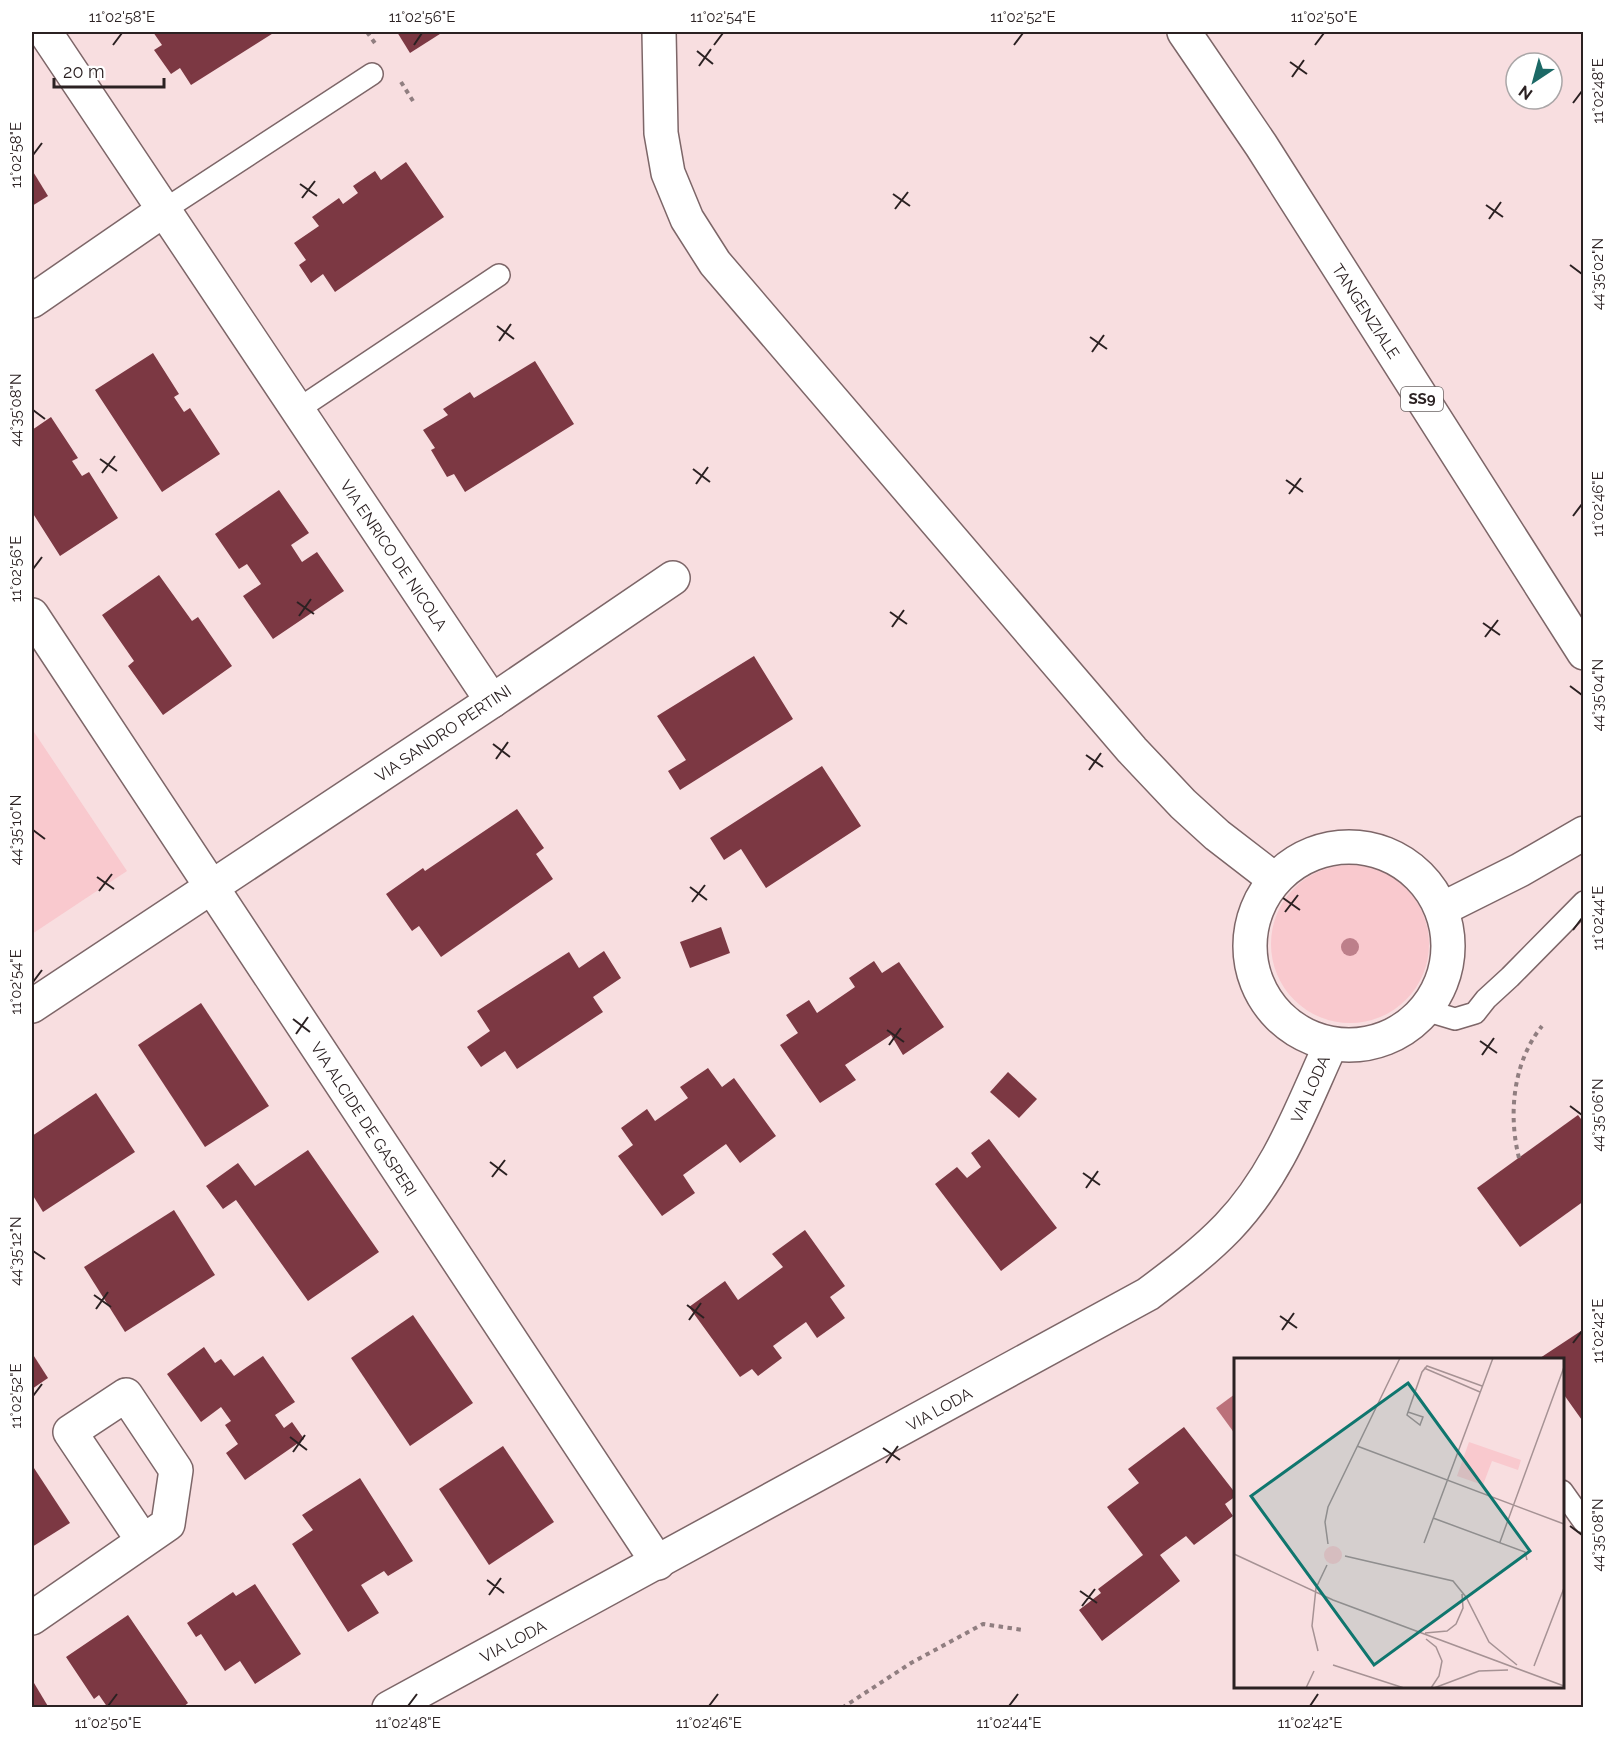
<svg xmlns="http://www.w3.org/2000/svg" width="1615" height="1739" font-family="Raleway,sans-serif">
  <rect width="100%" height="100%" fill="#f8dee0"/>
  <g fill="#f9c9ce">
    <polygon points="32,729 127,871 32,934"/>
    <circle cx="1350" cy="944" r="79"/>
  </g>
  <polygon fill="#bb717a" points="1235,1394 1235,1434 1216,1408"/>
  <g fill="#7c3843">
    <polygon points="153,32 275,32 191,85 180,68 171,74 154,50 162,45"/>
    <polygon points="397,32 443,32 410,53"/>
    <polygon points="406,162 444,217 335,292 323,274 311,283 299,265 306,260 294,243 319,226 312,217 339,198 343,204 358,193 353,186 375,171 381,180"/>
    <polygon points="32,170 48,196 32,206"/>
    <polygon points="153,353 179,394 174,397 184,412 190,408 220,454 162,492 95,390"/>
    <polygon points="535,361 574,424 465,492 454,474 447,477 431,450 435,448 423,430 448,415 443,409 470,392 474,398"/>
    <polygon points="51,417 78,458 72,461 82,476 89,472 118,518 60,556 32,512 32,430"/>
    <polygon points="279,490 309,533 291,545 302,562 317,552 344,591 273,639 243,596 261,584 247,564 239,569 215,534"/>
    <polygon points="159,575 192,621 198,617 232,666 163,715 128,666 134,661 102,615"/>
    <polygon points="754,656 793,719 680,790 668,771 686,760 657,716"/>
    <polygon points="822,766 861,826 766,888 741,849 724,860 710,838"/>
    <polygon points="517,809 544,848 536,854 553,879 441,957 419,926 412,931 386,894 423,868 425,871"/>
    <polygon points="721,927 730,953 690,968 680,942"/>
    <polygon points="604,951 621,978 593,997 603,1012 517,1069 505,1051 481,1067 467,1047 490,1031 477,1011 569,952 579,968"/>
    <polygon points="874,961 882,973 899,962 944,1027 903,1055 891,1035 845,1065 856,1080 820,1103 780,1045 798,1033 786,1015 809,1000 817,1013 855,987 849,978"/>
    <polygon points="201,1003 269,1106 205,1147 138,1045"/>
    <polygon points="708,1068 722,1087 734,1078 776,1136 740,1163 726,1144 683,1175 695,1193 662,1216 618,1156 633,1145 621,1128 647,1109 655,1121 688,1098 680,1087"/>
    <polygon points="1008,1072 1037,1099 1019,1118 990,1092"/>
    <polygon points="96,1093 135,1152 43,1212 32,1194 32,1136"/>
    <polygon points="1578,1115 1584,1123 1584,1201 1520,1247 1477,1188"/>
    <polygon points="989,1139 1057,1228 1001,1271 935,1184 957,1167 967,1178 981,1167 971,1153"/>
    <polygon points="308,1150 379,1252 308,1301 236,1200 223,1209 206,1186 238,1163 255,1186"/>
    <polygon points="174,1210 215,1275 125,1332 84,1267"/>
    <polygon points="805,1230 845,1286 830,1297 845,1318 817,1338 806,1322 773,1346 782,1358 758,1376 752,1369 740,1377 689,1307 725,1281 738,1300 783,1267 772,1254"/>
    <polygon points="413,1315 473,1403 410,1446 351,1358"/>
    <polygon points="1584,1329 1584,1423 1562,1392 1562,1360 1541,1360 1540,1358"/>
    <polygon points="204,1347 215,1363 221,1359 234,1376 263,1356 295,1402 275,1415 284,1428 292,1422 304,1439 245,1480 226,1453 238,1444 225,1425 231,1421 221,1407 201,1422 167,1374"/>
    <polygon points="32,1353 48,1378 32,1389"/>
    <polygon points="1184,1427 1236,1494 1236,1496 1225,1504 1233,1516 1194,1545 1186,1536 1160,1555 1180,1581 1102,1641 1079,1610 1101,1593 1098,1589 1143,1555 1107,1507 1139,1483 1128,1469"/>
    <polygon points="503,1446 554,1522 489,1565 439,1489"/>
    <polygon points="32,1465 70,1523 32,1547"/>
    <polygon points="360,1478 413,1561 388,1576 384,1571 361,1585 379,1613 348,1632 292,1544 313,1530 302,1515"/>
    <polygon points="255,1584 301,1654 255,1684 240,1661 225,1671 201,1634 196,1637 187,1623 233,1592 236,1596"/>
    <polygon points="128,1615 188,1703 182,1708 108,1708 99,1695 94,1699 66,1657"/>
    <polygon points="34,1683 49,1708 32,1708 32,1685"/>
  </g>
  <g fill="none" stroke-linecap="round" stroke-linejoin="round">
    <defs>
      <g id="service">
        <polyline points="164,210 372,74"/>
        <polyline points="297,410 499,275"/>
        <polyline points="1425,1010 1455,1019 1475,1013 1486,999 1510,977 1584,902"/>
        <polyline points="1562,1491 1584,1522"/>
      </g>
      <g id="minor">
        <polyline points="45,32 492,701"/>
        <polyline points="32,301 164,210"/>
        <polyline points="32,615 658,1563"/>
        <polyline points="32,1006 492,701 673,578"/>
        <polyline points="32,1618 168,1524 176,1470 126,1395 70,1432 143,1541"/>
      </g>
      <g id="secondary">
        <circle cx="1349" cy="946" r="99"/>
        <polyline points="1442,909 1520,870 1584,833"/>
        <path d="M389 1708 1148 1294C1176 1273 1204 1252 1228 1227 1278 1175 1302 1107 1331 1044"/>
      </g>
      <g id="primary">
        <polyline points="659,32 661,133 668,173 687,219 715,263 1132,750 1183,804 1217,835 1274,879"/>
        <polyline points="1184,32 1261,145 1584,653"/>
      </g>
    </defs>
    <use href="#service" stroke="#7d6668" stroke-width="24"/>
    <use href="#minor" stroke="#7d6668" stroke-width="36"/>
    <use href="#secondary" stroke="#7d6668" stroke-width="36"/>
    <use href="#primary" stroke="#7d6668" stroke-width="36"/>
    <g stroke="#907e80" stroke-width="4" stroke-dasharray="4.5 4.5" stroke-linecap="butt">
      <polyline points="367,32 377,46"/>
      <polyline points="401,82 413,101"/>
      <path d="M1519 1158C1508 1114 1513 1062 1542 1026"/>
      <polyline points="842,1708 911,1663 983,1624 1023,1630"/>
    </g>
    <use href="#service" stroke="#fff" stroke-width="21"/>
    <use href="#minor" stroke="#fff" stroke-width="33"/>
    <use href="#secondary" stroke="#fff" stroke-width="33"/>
    <use href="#primary" stroke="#fff" stroke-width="33"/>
  </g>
  <circle fill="#bd7f8a" cx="1350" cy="947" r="9"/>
  <path fill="none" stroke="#2b2122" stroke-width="2" d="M113 45 122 33M414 45 422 33M714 45 723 33M1014 45 1023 33M1315 45 1324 33M697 51 713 64M1290 62 1307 74M699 66 711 49M1292 77 1304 60M1573 103 1582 91M33 155 42 143M300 184 317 196M893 194 910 206M302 198 315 181M1486 205 1503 217M895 209 908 192M1489 219 1501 202M1570 265 1582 274M497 326 514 339M1090 337 1107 349M499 341 511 324M1092 352 1104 335M33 410 45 419M100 459 117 471M693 469 710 482M102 473 115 456M1286 480 1303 492M696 484 708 467M1289 494 1301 478M1573 516 1582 504M33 569 42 557M297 602 314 614M890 612 907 624M299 616 311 599M1483 623 1500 635M892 627 904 610M1485 637 1498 620M1570 686 1582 695M493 744 510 757M1086 755 1103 767M496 759 508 742M1089 770 1101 753M33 830 45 839M97 877 114 889M690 887 707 900M99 891 112 874M1283 898 1300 910M692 902 705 885M1285 912 1298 895M1573 930 1582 918M33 982 42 970M293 1019 310 1032M887 1030 904 1042M296 1034 308 1017M1480 1041 1497 1053M889 1045 901 1028M1482 1055 1494 1038M1570 1106 1582 1115M490 1162 507 1175M1083 1173 1100 1185M492 1177 505 1160M1086 1188 1098 1171M33 1251 45 1259M94 1295 111 1307M687 1305 704 1318M96 1309 108 1292M1280 1316 1297 1328M689 1320 701 1303M1282 1330 1294 1313M1573 1343 1582 1331M33 1396 42 1384M290 1437 307 1450M883 1448 900 1460M293 1452 305 1435M886 1463 898 1446M1570 1526 1582 1535M487 1580 504 1593M1080 1591 1097 1603M489 1595 501 1578M1082 1606 1095 1589M108 1706 117 1694M408 1706 417 1694M709 1706 718 1694M1009 1706 1018 1694M1310 1706 1318 1694"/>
  <g text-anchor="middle" stroke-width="6" stroke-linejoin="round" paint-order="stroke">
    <rect fill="#fff" stroke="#6b6464" stroke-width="1.5" x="1401" y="387" width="42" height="24" rx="4.5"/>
    <g font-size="15" font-weight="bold" fill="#2b2122">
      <text x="1422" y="404">SS9</text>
    </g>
    <g font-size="16" fill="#2b2122" stroke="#fff">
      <text transform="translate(1366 311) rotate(57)" y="6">TANGENZIALE</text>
      <text transform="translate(394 555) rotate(56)" y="6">VIA ENRICO DE NICOLA</text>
      <text transform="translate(443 733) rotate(-34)" y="6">VIA SANDRO PERTINI</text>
      <text transform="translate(1310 1089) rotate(-66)" y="6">VIA LODA</text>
      <text transform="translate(364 1119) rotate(57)" y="6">VIA ALCIDE DE GASPERI</text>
      <text transform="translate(939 1409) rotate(-29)" y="6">VIA LODA</text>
      <text transform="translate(513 1641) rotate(-28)" y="6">VIA LODA</text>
    </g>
  </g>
  <g transform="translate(1234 1358)">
    <rect width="330" height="330" fill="#f8dee0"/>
    <path d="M235 84 287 102 284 112 258 103 249 127 223 118ZM90 197a9 9 0 1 1 18 0a9 9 0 1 1-18 0Z" fill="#f9c9ce"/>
    <path fill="none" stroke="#a69294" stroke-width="1.5" d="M190 10 246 34M174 54 189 59 186 67 173 57 174 54 188 14 193 8 248 28M123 88 330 166M199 160 291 194 293 202M266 184 330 9M190 185 259 0M94 186 91 164 94 149 166 0M0 196 99 242 330 328M111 198 219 223 232 239 255 284 283 307M191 275 213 273 222 266 229 250 228 236M192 281 202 289 208 303 205 318 197 330M84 293 78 268 82 230 93 207M99 307 170 330M300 308 330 230M72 330 80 313M200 330 245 313 274 312"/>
    <path fill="#0f766e" fill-opacity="0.15" stroke="#0f766e" stroke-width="3" d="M174 25 296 193 140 307 17 138Z"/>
    <rect width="330" height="330" fill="none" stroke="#2b2122" stroke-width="3"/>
  </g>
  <rect width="1615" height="1739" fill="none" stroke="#ffffff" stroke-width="66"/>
  <g transform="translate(1534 81) rotate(216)"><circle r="28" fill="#ffffff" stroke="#aaa6a7" stroke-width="1.5"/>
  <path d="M0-4.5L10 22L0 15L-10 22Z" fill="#1c6966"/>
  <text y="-9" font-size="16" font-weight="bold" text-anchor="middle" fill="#2b2122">N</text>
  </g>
  <path d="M54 78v9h110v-9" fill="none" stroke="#2b2122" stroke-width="3"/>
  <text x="63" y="78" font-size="18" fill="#2b2122" stroke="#ffffff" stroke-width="4.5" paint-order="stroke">20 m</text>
  <rect x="33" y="33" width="1549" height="1673" fill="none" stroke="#2b2122" stroke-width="2"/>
  <g font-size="15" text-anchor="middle" fill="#2b2122">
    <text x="122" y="22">11°02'58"E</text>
    <text x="422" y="22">11°02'56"E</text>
    <text x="723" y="22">11°02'54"E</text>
    <text x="1023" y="22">11°02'52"E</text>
    <text x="1324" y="22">11°02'50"E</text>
    <text transform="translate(1598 91) rotate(-90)" y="5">11°02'48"E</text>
    <text transform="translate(16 155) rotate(-90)" y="5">11°02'58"E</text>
    <text transform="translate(1598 274) rotate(-90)" y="5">44°35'02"N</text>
    <text transform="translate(16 410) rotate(-90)" y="5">44°35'08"N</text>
    <text transform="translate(1598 504) rotate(-90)" y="5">11°02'46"E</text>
    <text transform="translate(16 569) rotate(-90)" y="5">11°02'56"E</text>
    <text transform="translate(1598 695) rotate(-90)" y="5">44°35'04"N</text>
    <text transform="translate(16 830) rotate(-90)" y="5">44°35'10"N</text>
    <text transform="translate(1598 918) rotate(-90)" y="5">11°02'44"E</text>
    <text transform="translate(16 982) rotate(-90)" y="5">11°02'54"E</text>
    <text transform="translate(1598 1115) rotate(-90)" y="5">44°35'06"N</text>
    <text transform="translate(16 1251) rotate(-90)" y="5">44°35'12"N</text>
    <text transform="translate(1598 1331) rotate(-90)" y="5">11°02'42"E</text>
    <text transform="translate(16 1396) rotate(-90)" y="5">11°02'52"E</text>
    <text transform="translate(1598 1535) rotate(-90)" y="5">44°35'08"N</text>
    <text x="108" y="1728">11°02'50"E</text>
    <text x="408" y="1728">11°02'48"E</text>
    <text x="709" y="1728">11°02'46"E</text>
    <text x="1009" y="1728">11°02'44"E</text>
    <text x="1310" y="1728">11°02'42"E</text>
  </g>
</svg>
